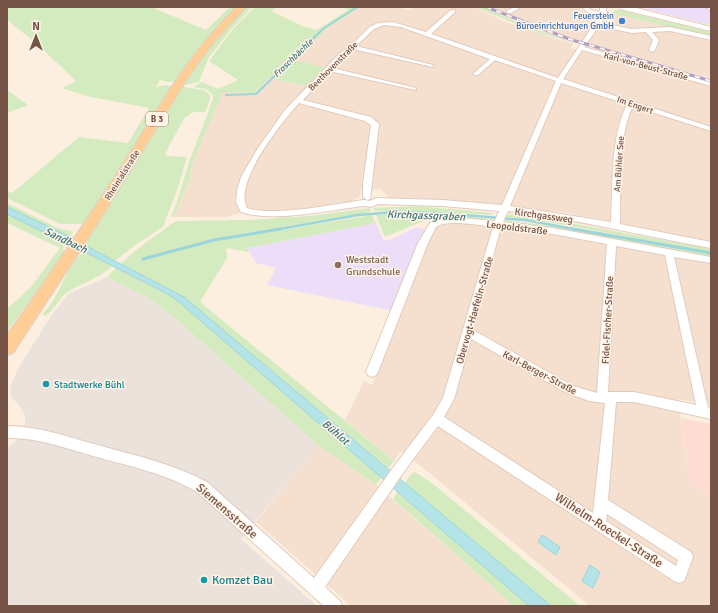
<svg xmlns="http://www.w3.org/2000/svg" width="718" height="613" font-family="Signika,sans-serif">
  <rect width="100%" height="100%" fill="#fdefe0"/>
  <g fill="#f5e0cf">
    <polygon points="361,7 398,7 409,10 414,7 474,7 506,22 573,44 571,48 711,86 711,241 567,213 419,198 390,198 380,189 361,189 360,196 353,201 288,210 259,211 252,209 227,217 174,217 189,180 194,159 223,91 254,93 269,78 306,86 293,61 327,28"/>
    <polygon points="491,7 580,7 580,11 610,17 612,13 629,17 662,25 673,32 711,40 711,78 664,66 577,40 537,27"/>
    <polygon points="447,222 507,227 711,263 711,405 678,399 690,486 711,496 711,606 590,606 422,467 401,452 394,461 345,420 364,381 372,385 434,228 439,224"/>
    <polygon points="318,445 376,485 514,606 351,606 256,522"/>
  </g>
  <polygon fill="#fedcd3" points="681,418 711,424 711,496 690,486"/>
  <polygon fill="#ebe2dc" points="107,277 151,299 176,319 318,445 241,539 317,606 7,606 7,447 16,441 25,425 25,415 20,406 11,397 10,386 19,367 51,316 68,294"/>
  <g fill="#ecddf9">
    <polygon points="637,7 702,7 711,9 711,25"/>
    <polygon points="376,223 384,241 393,239 416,227 426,229 394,311 267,285 276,268 256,263 247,248"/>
  </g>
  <g fill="#d4ebbf">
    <polygon points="7,7 151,7 206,30 230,7 238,7 215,31 176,81 168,82 160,80 156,87 166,85 173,87 84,224 60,224 7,198 7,191 12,193 79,137 128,143 149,108 86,96 62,88 76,81 36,43 7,20"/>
    <polygon points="246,7 252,7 233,27 209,57 199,82 185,85 184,87 203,90 210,95 210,100 205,112 193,112 184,118 165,154 167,156 187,157 178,187 163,227 135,245 115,261 86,246 88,240 86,239 202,56 222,32"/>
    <polygon points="255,7 278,7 271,11 302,26 317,30 348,10 342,7 361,7 327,28 294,60 324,67 306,86 269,78 254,93 223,92 194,159 189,180 174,217 171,216 177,202 189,162 213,99 213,95 206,89 193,87 202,82 218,89 238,80 209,61 233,29"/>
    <polygon points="475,7 482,7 520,23 574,43 533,31"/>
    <polygon points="615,10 621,10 711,32 711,37 667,28 662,25 612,13"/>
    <polygon points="7,90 28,105 7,113"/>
    <polygon points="7,203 58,228 74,232 68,237 7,207"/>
    <polygon points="416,206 493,213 493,215 440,212 374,211 373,208"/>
    <path d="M370 208 371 212 228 236 227 239 372 215 376 223 247 248 249 252 226 248 227 258 200 302 394 461 388 468 184 297 121 264C133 251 147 242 161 232 167 228 170 224 177 221L249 220 310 216Z"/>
    <path d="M424 213 491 219V220C474 219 455 216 438 218 419 221 403 230 385 237L376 215Z"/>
    <polygon points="7,214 64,241 63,250 65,251 7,332 7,309 31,287 60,248 7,223"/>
    <path d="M509 214 538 217 711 249V252C643 242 576 224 507 217Z"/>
    <path d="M507 220 571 229 711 254V257C642 247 575 231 506 222Z"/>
    <path d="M83 251 112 266C99 279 81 283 66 293 58 300 54 311 45 316L42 314C61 296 62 277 76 257H78Z"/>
    <polygon points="116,268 168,294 179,302 381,478 376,485 318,445 176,319 151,299 107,277"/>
    <polygon points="415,472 432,483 580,606 551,606 405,483 410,475"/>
    <polygon points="397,492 529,606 514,606 393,499"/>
  </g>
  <g fill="#b4e4e7" stroke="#9ad5d9">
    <polygon points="7,207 68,236 73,237 67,244 7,214"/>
    <polygon points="86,246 184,297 551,606 529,606 179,302 168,294 83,251"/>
    <polygon points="542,535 560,547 556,555 538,542"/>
    <polygon points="590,565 600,572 593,588 582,581"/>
  </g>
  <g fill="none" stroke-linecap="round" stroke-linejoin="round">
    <polyline stroke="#9ad5d9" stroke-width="2" points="226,95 256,94 323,29 357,7"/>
    <polyline stroke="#9ad5d9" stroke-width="2.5" points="274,230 358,215 396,212 437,213 525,220 579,230"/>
    <g stroke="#9ad5d9" stroke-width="3">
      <polyline points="573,229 711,253"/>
      <polyline points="143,259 214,240 280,229"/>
    </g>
    <defs>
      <g id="street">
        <polygon points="514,7 521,7 511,13 507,13 507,11"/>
        <path d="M582 7H588L591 10 600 12V7H606V14L601 23 632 29 670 27 711 36V40L670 31 652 32 659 40 655 50 652 52 649 50 653 40 646 32 632 33 599 26 584 47 711 82V86L582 50 563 79 711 127V131L633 106C617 139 621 188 620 224L711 242V248C643 236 577 219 508 211L503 222 553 228 711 257V263L674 257 708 408 711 409V419L634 402H616L608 500 691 552 693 557 684 581 679 583 674 581 438 426 403 473 325 587 340 601 342 606H324L197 492C165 473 129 466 93 456 65 448 37 437 7 438V426C37 426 65 436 94 444 133 455 171 463 207 482L314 578 395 465 433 415 443 398 493 227C480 225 445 219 436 227L428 243 378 372 376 375 372 377 368 375 366 372 418 243 432 220 451 217 495 221 499 211 443 206 378 204 371 207 364 206C328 210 275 223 241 212L236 202 237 191 241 177 258 148 285 110 340 53 348 48 370 27 378 23 393 22 426 32 451 10H455V12L431 34 558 78 600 15 587 12ZM384 25 401 27 490 59 474 73V75H478L495 60 556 81 502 205 443 200 376 198 370 201 364 200C334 204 274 217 247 208 233 182 282 122 299 103L365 121 371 125 363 184V197L367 200 370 199 379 124 371 117 303 100 329 71 416 90V88L332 68 345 55 353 49 433 67V65L356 46 374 29ZM561 83 627 104C610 139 613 184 611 222L510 206ZM501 227 553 234 607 244 597 393 573 386 473 330ZM616 246 665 255 696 405 634 392H608ZM471 339 565 392 589 401 605 403 593 513 444 417 454 399ZM607 514 678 560 676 566 606 521Z"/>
        <polygon points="705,7 711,7 711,10"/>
      </g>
      <polygon id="secondary" points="619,7 632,7 711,27 711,31 620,9"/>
      <path id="primary" d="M237 7H246L213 43 187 79 91 234 13 353 7 355V335C47 278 87 220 125 161 159 107 190 51 237 7Z"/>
    </defs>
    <use href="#street" stroke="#e1cbbc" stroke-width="2"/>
    <use href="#secondary" stroke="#e9cdbc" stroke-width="2"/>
    <use href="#primary" stroke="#dbd2cf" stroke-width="2"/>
    <use href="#street" fill="#fff" fill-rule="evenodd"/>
    <use href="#secondary" fill="#fff" fill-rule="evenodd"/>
    <use href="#primary" fill="#ffce96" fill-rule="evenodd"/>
    <defs>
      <polyline id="rail" points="486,7 569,39 711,81"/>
    </defs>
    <use href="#rail" stroke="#b19fc6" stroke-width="3"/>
    <use href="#rail" stroke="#fff4e7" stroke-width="2" stroke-dasharray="5.5" stroke-linecap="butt"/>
  </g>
  <circle fill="#3f7fe0" stroke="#fff4e7" stroke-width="1.5" cx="622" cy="21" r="4"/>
  <circle fill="#8d6e63" stroke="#fff4e7" stroke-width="1.5" cx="338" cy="265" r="4"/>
  <g fill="#0f9aa8" stroke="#fff4e7" stroke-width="1.5">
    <circle cx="46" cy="384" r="4"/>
    <circle cx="204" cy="580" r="4"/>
  </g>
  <g text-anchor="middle" stroke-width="3" stroke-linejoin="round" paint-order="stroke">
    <g font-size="9" fill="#366cbe" stroke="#fff4e7" text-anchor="end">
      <text x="614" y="19">Feuerstein<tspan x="614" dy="10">Büroeinrichtungen GmbH</tspan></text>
    </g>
    <g font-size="9" font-style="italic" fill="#3a767c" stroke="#fff4e7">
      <text transform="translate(293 58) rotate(-44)" y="3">Froschbächle</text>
    </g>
    <g font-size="9" fill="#755347" stroke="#fff4e7">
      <text transform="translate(333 66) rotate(-45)" y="3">Beethovenstraße</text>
      <text transform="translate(646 66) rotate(15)" y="3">Karl-von-Beust-Straße</text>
      <text transform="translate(635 105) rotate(19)" y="3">Im Engert</text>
      <text transform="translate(619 164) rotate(-86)" y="3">Am Bühler See</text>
      <text transform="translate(122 175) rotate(-58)" y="3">Rheintalstraße</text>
    </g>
    <rect fill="#fff4e7" stroke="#9e8377" stroke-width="1" x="146" y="112" width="22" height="14" rx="3"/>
    <g font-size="9" font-weight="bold" fill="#755347">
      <text x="157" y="122">B 3</text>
    </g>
    <g font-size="10" fill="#755347" stroke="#fff4e7">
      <text transform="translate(544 215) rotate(8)" y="4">Kirchgassweg</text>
      <text transform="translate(517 227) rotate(7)" y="4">Leopoldstraße</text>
      <text transform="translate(474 310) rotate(-74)" y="4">Obervogt-Haefelin-Straße</text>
      <text transform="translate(607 320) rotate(-87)" y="4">Fidel-Fischer-Straße</text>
      <text transform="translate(540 372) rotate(28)" y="4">Karl-Berger-Straße</text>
    </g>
    <g font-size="10" fill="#785e54" stroke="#fff4e7" text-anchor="start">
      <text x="346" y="263">Weststadt<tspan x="346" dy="12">Grundschule</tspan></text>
    </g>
    <g font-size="10" fill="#0d838f" stroke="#fff4e7" text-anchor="start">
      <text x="54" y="388">Stadtwerke Bühl</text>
    </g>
    <g font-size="11" font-style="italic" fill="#3a767c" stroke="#fff4e7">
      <text transform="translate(426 215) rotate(2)" y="4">Kirchgassgraben</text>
      <text transform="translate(66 240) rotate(26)" y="4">Sandbach</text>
      <text transform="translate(336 432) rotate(41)" y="4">Bühlot</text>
    </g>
    <g font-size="12" fill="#755347" stroke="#fff4e7">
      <text transform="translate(227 511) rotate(41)" y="4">Siemensstraße</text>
      <text transform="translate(609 530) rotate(33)" y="4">Wilhelm-Roeckel-Straße</text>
    </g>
    <g font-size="12" fill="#0d838f" stroke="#fff4e7" text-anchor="start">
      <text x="212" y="584">Komzet Bau</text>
    </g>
  </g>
  <rect width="718" height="613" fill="none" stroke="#755347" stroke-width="16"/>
  <g transform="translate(36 36)" stroke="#fff4e7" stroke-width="3" paint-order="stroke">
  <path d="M0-3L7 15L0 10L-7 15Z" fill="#755347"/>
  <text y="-6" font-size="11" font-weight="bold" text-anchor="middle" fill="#755347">N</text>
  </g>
</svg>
